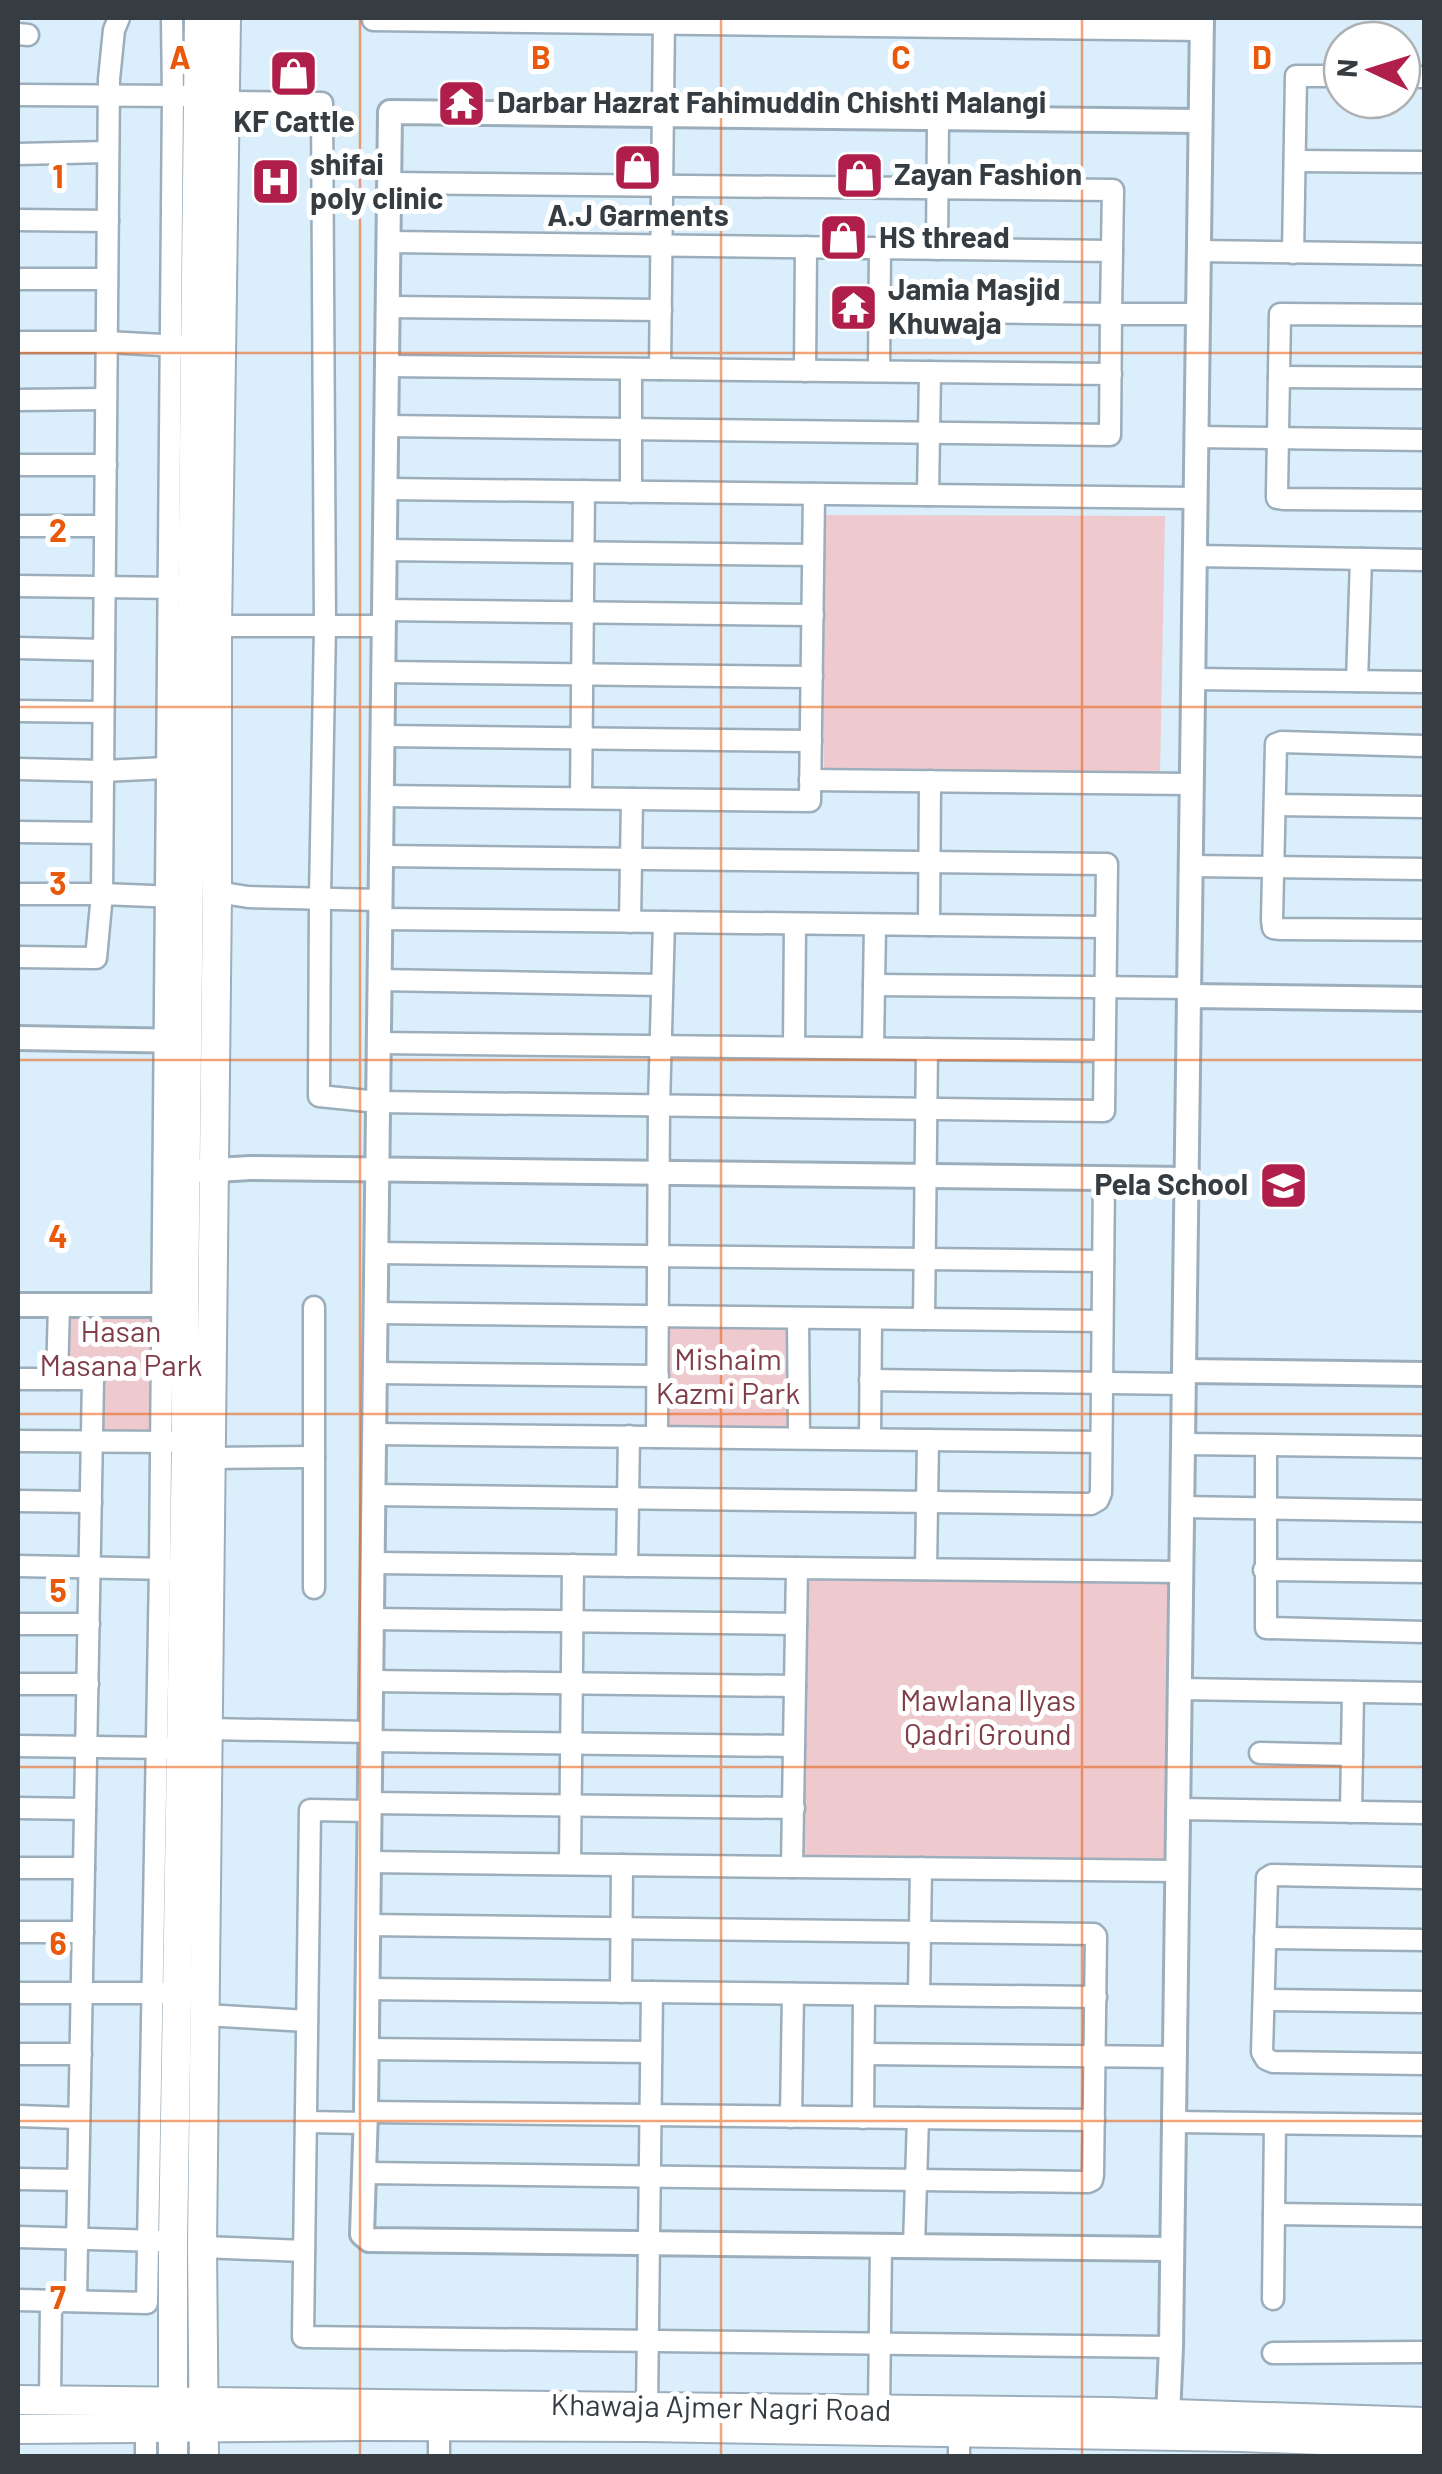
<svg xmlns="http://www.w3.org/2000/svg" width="1442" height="2474" font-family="Barlow,sans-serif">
  <rect width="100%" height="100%" fill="#dbeefb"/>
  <g fill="#eecace">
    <polygon points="821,515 1165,516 1160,773 824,771"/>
    <polygon points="61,1310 160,1311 157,1438 95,1438 95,1377 60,1374"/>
    <polygon points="659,1316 798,1318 799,1438 657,1437"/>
    <polygon points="800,1571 1181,1577 1177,1867 794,1860"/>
  </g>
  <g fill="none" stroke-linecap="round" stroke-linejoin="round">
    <defs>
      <g id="minor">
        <polyline points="373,18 373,20 1201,30"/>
        <polyline points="18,34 28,35"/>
        <polyline points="1402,77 1424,77"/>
        <polyline points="18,95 185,96"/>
        <polyline points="18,154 108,152"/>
        <polyline points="1295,161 1424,162"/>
        <polyline points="389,183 1113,190 1112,251"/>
        <polyline points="18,220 108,221"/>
        <polyline points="389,242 1112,251 1111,314 880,311"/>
        <polyline points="937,249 938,118"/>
        <polyline points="1198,251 1424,254"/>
        <polyline points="1293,253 1296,76 1342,76"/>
        <polyline points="18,279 107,279"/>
        <polyline points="388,307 661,310"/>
        <polyline points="1424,315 1280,314 1277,493 1277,498 1283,499 1424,500"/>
        <polyline points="18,342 107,342 180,346"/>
        <polyline points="387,366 1111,374"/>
        <polyline points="631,369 631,492"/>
        <polyline points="660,369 664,18"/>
        <polyline points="805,371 806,247"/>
        <polyline points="879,371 880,248"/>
        <polyline points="1279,377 1424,378"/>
        <polyline points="18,400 106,399"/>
        <polyline points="386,426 1110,435 1111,314 1198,314"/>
        <polyline points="1196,437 1424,440"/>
        <polyline points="18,465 106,465"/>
        <polyline points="386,489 1195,498"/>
        <polyline points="928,495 930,372"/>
        <polyline points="18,526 105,526"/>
        <polyline points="385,550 813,555"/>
        <polyline points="1195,556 1424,560"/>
        <polyline points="18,586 180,588"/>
        <polyline points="384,610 813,615"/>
        <polyline points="217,626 325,626 322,103 225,102"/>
        <polyline points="18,648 104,650"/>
        <polyline points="383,672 812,677"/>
        <polyline points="1193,679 1424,682"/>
        <polyline points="1357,681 1361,559"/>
        <polyline points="18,711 103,712"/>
        <polyline points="382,736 811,741"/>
        <polyline points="1424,746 1281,742 1276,744 1272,920 1273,928 1281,929 1424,930"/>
        <polyline points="18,769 103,771 166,768 178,770"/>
        <polyline points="810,780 1191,784"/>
        <polyline points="382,796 810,801 814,494"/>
        <polyline points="581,798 584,491"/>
        <polyline points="1275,805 1424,807"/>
        <polyline points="18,832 102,833"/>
        <polyline points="381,856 1107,864 1104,1111 378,1102 319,1096 320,897 325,626 384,626"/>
        <polyline points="1191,866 1424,869"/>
        <polyline points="217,892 248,897 381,900"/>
        <polyline points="18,894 102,894 109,79 114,30 119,18"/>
        <polyline points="380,919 664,922"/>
        <polyline points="630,922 632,799"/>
        <polyline points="929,925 930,781"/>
        <polyline points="18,957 96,958 102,894 177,897"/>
        <polyline points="379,980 661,985"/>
        <polyline points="874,985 1189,988"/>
        <polyline points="379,1043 1104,1051"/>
        <polyline points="794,1047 795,924"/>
        <polyline points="873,1048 875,925"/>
        <polyline points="376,1253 1103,1261"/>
        <polyline points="375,1313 1102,1321"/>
        <polyline points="798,1318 799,1438"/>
        <polyline points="924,1319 927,1049"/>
        <polyline points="375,1373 658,1376"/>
        <polyline points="18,1379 93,1379 76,2301"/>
        <polyline points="57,1379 59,1305"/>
        <polyline points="870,1380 1184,1384"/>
        <polyline points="374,1434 657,1437"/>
        <polyline points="870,1439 871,1319"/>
        <polyline points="18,1441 170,1442"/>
        <polyline points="1100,1442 657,1437 659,1106 664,922 1106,927"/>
        <polyline points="1183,1444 1424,1447"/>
        <polyline points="1266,1446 1266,1628 1424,1632"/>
        <polyline points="210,1458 314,1457"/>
        <polyline points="373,1495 1091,1504 1098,1500 1101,1493 1104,1178"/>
        <polyline points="18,1501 91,1502"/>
        <polyline points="1182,1507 1424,1511"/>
        <polyline points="373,1563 797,1568"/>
        <polyline points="18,1566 170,1569"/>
        <polyline points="627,1566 629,1436"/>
        <polyline points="926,1569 928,1440"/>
        <polyline points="1264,1570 1424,1572"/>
        <polyline points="314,1588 314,1307"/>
        <polyline points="372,1619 796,1624"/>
        <polyline points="18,1624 89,1624"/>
        <polyline points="371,1681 795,1686"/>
        <polyline points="18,1684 88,1684"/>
        <polyline points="1180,1689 1424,1693"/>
        <polyline points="208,1729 370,1732"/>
        <polyline points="370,1741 794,1746"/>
        <polyline points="18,1746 170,1748"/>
        <polyline points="1260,1753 1352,1755"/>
        <polyline points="370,1803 794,1808"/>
        <polyline points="18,1808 85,1809"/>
        <polyline points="1178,1809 1424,1813"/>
        <polyline points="369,1811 310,1810 303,2337 1171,2347"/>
        <polyline points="1351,1812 1353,1692"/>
        <polyline points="369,1862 792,1867"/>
        <polyline points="570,1864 573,1565"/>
        <polyline points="18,1868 84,1868"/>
        <polyline points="1177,1871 792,1867 797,1568 1181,1572"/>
        <polyline points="1424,1878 1272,1875 1267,1878 1262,2052 1266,2059 1273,2062 1424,2064"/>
        <polyline points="18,1932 83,1932"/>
        <polyline points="1265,1938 1424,1940"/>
        <polyline points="367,1989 1096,1997"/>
        <polyline points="621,1992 622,1865"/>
        <polyline points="18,1993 165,1993"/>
        <polyline points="919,1995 921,1868"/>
        <polyline points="1264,2000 1424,2002"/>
        <polyline points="205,2015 307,2021"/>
        <polyline points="366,2049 651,2052"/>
        <polyline points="18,2054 81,2054"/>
        <polyline points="864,2054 1175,2057"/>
        <polyline points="366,2112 1094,2120"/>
        <polyline points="18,2116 79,2118"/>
        <polyline points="791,2117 793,1994"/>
        <polyline points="863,2118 864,1995"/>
        <polyline points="306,2122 366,2123"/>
        <polyline points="1174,2122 1424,2125"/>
        <polyline points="365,2173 1088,2182 1092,2180 1093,2175 1096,1936 1094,1934 368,1925"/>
        <polyline points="18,2179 78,2180"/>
        <polyline points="1274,2214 1424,2216"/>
        <polyline points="18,2237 160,2241"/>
        <polyline points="914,2246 918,2118"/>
        <polyline points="202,2247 304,2251"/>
        <polyline points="1273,2299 1275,2124"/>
        <polyline points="18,2300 147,2303 160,1569 173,96 172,18"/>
        <polyline points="1273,2353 1424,2352"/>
        <polyline points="50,2400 51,2302"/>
        <polyline points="647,2406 652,1992"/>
        <polyline points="879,2409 881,2246"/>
        <polyline points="959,2433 959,2456"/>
        <polyline points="146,2456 146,2427"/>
        <polyline points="439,2456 439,2426"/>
      </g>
      <g id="tertiary">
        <polyline points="1189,996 1424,999"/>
        <polyline points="18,1038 188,1041"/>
        <polyline points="200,1171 250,1168 1186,1179"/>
        <polyline points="18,1305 184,1305"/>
        <polyline points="1184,1371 1424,1374"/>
        <polyline points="1172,2249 369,2240 362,2234 366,2112 390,112 1200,121"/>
        <polyline points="1168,2416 1171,2347 1202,18"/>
      </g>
      <g id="secondary">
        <polyline points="18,2400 1111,2412 1424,2422"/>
        <polyline points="18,2429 363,2426 645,2427 1241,2437 1424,2444"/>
        <polyline points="173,2456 173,2242 186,1443 184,1305 199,18"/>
        <polyline points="204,2456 202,2247 217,892 217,626 226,18"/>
      </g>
    </defs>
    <use href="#minor" stroke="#9caebb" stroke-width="25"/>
    <use href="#tertiary" stroke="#9caebb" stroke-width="28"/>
    <use href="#secondary" stroke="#9caebb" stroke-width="32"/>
    <use href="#minor" stroke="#fff" stroke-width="20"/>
    <use href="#tertiary" stroke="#fff" stroke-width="22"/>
    <use href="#secondary" stroke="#fff" stroke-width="28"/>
  </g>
  <path fill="none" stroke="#e8590c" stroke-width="2.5" stroke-opacity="0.55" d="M360 18V2456M721 18V2456M1082 18V2456M18 353H1424M18 707H1424M18 1060H1424M18 1414H1424M18 1767H1424M18 2121H1424"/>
  <defs>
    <symbol id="shop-square" viewBox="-11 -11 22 22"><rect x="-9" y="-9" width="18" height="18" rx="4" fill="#b01f4c" stroke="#fff"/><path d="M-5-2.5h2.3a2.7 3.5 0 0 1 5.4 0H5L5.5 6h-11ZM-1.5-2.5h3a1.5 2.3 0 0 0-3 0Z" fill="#fff"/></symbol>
    <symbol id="temple-square" viewBox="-11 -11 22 22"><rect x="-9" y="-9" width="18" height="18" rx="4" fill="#b01f4c" stroke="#fff"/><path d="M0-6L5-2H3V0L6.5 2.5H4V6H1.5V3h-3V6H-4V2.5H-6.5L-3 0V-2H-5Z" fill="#fff"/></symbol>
    <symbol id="hospital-square" viewBox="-11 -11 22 22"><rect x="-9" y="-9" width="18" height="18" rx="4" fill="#b01f4c" stroke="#fff"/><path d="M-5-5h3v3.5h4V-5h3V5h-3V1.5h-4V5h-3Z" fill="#fff"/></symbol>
    <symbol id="school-square" viewBox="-11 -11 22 22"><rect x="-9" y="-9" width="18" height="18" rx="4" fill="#b01f4c" stroke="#fff"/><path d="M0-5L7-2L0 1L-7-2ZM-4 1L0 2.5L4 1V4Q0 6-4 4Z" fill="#fff"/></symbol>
  </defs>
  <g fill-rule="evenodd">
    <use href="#shop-square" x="266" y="46" width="55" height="55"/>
    <use href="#temple-square" x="434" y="76" width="55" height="55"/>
    <use href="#shop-square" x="610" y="140" width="55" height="55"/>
    <use href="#shop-square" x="832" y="148" width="55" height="55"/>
    <use href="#hospital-square" x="248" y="154" width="55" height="55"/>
    <use href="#shop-square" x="816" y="210" width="55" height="55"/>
    <use href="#temple-square" x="826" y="280" width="55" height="55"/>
    <use href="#school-square" x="1256" y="1158" width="55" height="55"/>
  </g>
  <g text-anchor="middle" stroke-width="10" stroke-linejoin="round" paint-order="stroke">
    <g font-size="30" font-weight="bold" fill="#353c42" stroke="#fff" text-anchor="start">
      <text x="497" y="113">Darbar Hazrat Fahimuddin Chishti Malangi</text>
      <text x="294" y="132" text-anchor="middle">KF Cattle</text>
      <text x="310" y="175">shifai<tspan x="310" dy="34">poly clinic</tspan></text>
      <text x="894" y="185">Zayan Fashion</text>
      <text x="638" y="226" text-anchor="middle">A.J Garments</text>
      <text x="879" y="248">HS thread</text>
      <text x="888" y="300">Jamia Masjid<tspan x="888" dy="34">Khuwaja</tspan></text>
      <text x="1248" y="1195" text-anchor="end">Pela School</text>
    </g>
    <g font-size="30" fill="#7f3d4a" stroke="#fff">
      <text x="121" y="1342">Hasan<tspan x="121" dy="34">Masana Park</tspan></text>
      <text x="728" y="1370">Mishaim<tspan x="728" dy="34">Kazmi Park</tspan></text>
      <text x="988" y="1711">Mawlana Ilyas<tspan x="988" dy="34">Qadri Ground</tspan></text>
    </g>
    <g font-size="30" fill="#353c42" stroke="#fff">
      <text transform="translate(721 2408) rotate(1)" y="10">Khawaja Ajmer Nagri Road</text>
    </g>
  </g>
  <g font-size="32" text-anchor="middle" font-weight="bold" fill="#e8590c" stroke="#fff" stroke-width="10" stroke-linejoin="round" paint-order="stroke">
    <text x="180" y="69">A</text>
    <text x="541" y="69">B</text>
    <text x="901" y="69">C</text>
    <text x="1262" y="69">D</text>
    <text x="58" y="188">1</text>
    <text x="58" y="542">2</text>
    <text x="58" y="895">3</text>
    <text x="58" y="1248">4</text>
    <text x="58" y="1602">5</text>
    <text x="58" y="1955">6</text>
    <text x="58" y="2309">7</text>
  </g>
  <rect width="1442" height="2474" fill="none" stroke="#353c42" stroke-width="40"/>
  <g transform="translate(1372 70) rotate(274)"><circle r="48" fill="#ffffff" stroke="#aeb1b3" stroke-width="2.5"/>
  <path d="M0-8L18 38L0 25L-18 38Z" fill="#b01f4c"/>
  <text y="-15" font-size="28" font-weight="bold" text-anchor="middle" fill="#353c42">N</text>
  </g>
</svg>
